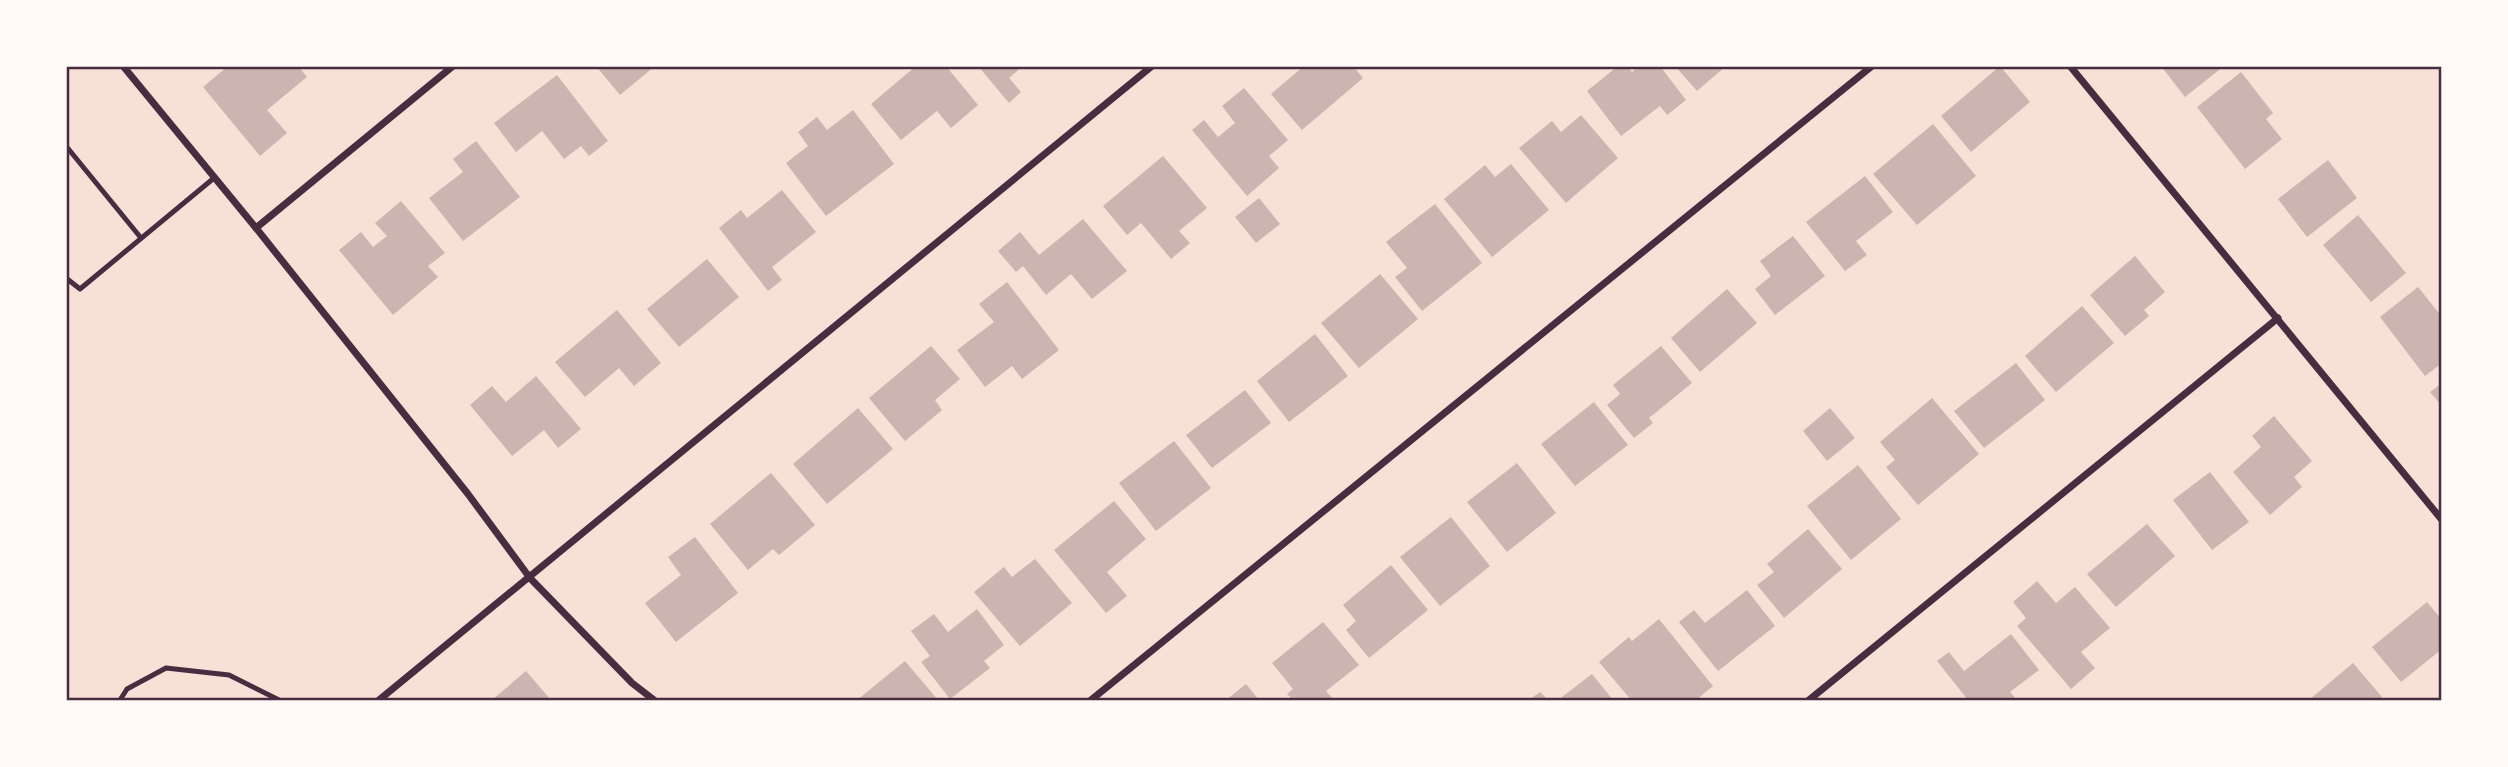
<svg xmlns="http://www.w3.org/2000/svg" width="2508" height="767" font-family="Arial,sans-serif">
  <rect width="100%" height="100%" fill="#f7e1d7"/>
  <g fill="#ccb4b1">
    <polygon points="228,66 236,66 239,69 242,66 298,66 307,77 267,110 287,133 260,156 203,87"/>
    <polygon points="596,66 655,66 620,95"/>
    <polygon points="916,66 946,66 978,105 951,128 937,111 901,140 871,104"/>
    <polygon points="978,66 1023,66 1009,78 1021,92 1009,103"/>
    <polygon points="1304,66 1353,66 1363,78 1302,130 1271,94"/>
    <polygon points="1618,66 1627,66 1632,72 1639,66 1660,66 1686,100 1667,115 1660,106 1621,136 1587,91"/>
    <polygon points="1675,66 1726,66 1697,91"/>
    <polygon points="2000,66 2030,102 1971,152 1941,116"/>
    <polygon points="2161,66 2224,66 2185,97"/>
    <polygon points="2241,72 2273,113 2266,119 2282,139 2245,169 2197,107"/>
    <polygon points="557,75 608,141 589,156 581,146 564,159 542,131 516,152 494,123"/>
    <polygon points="1244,88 1288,140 1269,156 1279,168 1247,196 1192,130 1204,120 1218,137 1235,123 1222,106"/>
    <polygon points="853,110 894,164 826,216 786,163 808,146 798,132 817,117 827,130"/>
    <polygon points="1581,115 1618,158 1566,203 1519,148 1552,121 1561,132"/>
    <polygon points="1933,124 1976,176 1917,225 1873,174"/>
    <polygon points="476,141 520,197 463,241 429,198 463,172 453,159"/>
    <polygon points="1163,156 1207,208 1179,231 1190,243 1171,259 1141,223 1127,235 1103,206"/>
    <polygon points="2328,160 2357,198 2307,237 2278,199"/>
    <polygon points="1511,164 1549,210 1492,257 1444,199 1485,165 1495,177"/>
    <polygon points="1865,176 1893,212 1856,241 1867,255 1845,271 1806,222"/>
    <polygon points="782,190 816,232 772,267 782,280 768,291 719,228 741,210 747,218"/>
    <polygon points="1259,198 1280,224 1256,243 1235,217"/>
    <polygon points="401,201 445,253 428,266 438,277 393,315 339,250 361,232 373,247 387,236 375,223"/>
    <polygon points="1435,204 1482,263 1422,311 1395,277 1407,268 1386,242"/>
    <polygon points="2358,215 2406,273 2371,302 2323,245"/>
    <polygon points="1083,219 1127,271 1092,299 1071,274 1046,295 1023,266 1016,272 998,251 1020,232 1039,255"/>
    <polygon points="1793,236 1825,276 1775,315 1755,289 1771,276 1760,261"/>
    <polygon points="2135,256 2165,292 2144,310 2149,316 2125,336 2090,295"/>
    <polygon points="707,259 739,297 679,347 647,309"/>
    <polygon points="1380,274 1418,319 1359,368 1321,323"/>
    <polygon points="1007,282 1059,350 1022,379 1012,366 985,387 957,350 994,322 979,304"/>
    <polygon points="2418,287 2442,317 2442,363 2425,376 2380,317"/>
    <polygon points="1727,289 1757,323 1700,372 1671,338"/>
    <polygon points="2082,306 2114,343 2056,392 2025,356"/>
    <polygon points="617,310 661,363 634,386 619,368 585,397 555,362"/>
    <polygon points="1315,334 1348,376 1289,422 1257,381"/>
    <polygon points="931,346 960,379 935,400 942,410 905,441 869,398"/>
    <polygon points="1661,346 1692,383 1649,418 1653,423 1634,438 1607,405 1620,394 1613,385"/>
    <polygon points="2016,363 2045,400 1984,448 1954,411"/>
    <polygon points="536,376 581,429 558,448 544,430 512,456 470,405 492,386 506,402"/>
    <polygon points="2442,383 2442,406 2430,392"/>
    <polygon points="1245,390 1271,423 1212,468 1186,435"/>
    <polygon points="1932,398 1979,454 1918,505 1886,467 1895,460 1880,442"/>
    <polygon points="1594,402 1628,445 1575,486 1541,444"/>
    <polygon points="858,408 893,449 827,504 793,464"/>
    <polygon points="1830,408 1855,438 1827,461 1803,431"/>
    <polygon points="2274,416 2312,461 2294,477 2302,487 2270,515 2233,472 2261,447 2252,436"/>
    <polygon points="1174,441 1211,488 1156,531 1119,483"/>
    <polygon points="1517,463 1556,513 1507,552 1467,502"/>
    <polygon points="1858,465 1901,519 1851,560 1807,506"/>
    <polygon points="2210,472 2249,522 2212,550 2173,500"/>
    <polygon points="771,473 815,525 779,555 773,549 748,570 710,524"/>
    <polygon points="1114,501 1146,539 1107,572 1127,596 1106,613 1054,550"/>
    <polygon points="1451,517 1490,566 1440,606 1400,557"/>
    <polygon points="2147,524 2175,556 2116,607 2087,574"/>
    <polygon points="1808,529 1842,569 1784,618 1757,585 1774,572 1767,564"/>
    <polygon points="695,537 738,593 676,642 645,603 681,575 668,557"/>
    <polygon points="1035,559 1072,603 1020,646 974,592 1004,567 1012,577"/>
    <polygon points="1391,565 1428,610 1369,658 1346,630 1356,621 1343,605"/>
    <polygon points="2037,581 2056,603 2075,587 2110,628 2081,652 2095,668 2071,689 2017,626 2026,618 2013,602"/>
    <polygon points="1747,590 1775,626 1718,671 1679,622 1694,610 1705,623"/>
    <polygon points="2427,602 2442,620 2442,649 2401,682 2372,647"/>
    <polygon points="977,609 1004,645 984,661 990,668 950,699 921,662 930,656 911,631 934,614 948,632"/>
    <polygon points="1659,619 1713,686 1696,700 1631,700 1599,662 1629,637 1632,641"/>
    <polygon points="1323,622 1359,665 1326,691 1334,700 1293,700 1287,694 1293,689 1272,663"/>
    <polygon points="2011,634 2039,670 2010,692 2017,700 1968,700 1937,661 1949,652 1964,671"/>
    <polygon points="905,661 938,700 857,700"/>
    <polygon points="2353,663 2382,697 2378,700 2309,700"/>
    <polygon points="526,671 551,700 492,700"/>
    <polygon points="1592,674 1613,700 1558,700"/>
    <polygon points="1246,684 1259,700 1226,700"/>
    <polygon points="1540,692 1548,700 1529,700"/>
  </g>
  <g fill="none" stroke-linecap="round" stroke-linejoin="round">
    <g stroke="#4a2c40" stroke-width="5">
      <polyline points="66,146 141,238"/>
      <polyline points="66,278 80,289 214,178"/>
      <polyline points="120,700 127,689 166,668 229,675 279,700"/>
    </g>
    <g stroke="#4a2c40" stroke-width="7">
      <polyline points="123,66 256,228 468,494 530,578 632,683 654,700"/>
      <polyline points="2070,66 2442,520"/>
      <polyline points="256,228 453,66"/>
      <polyline points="379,700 1152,66"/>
      <polyline points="1091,700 1872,66"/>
      <polyline points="1809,700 2278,318"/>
    </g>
  </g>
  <rect width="2508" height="767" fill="none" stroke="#fffaf5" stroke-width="136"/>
  <rect x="68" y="68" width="2372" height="631" fill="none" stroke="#4a2c40" stroke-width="2.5"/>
</svg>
